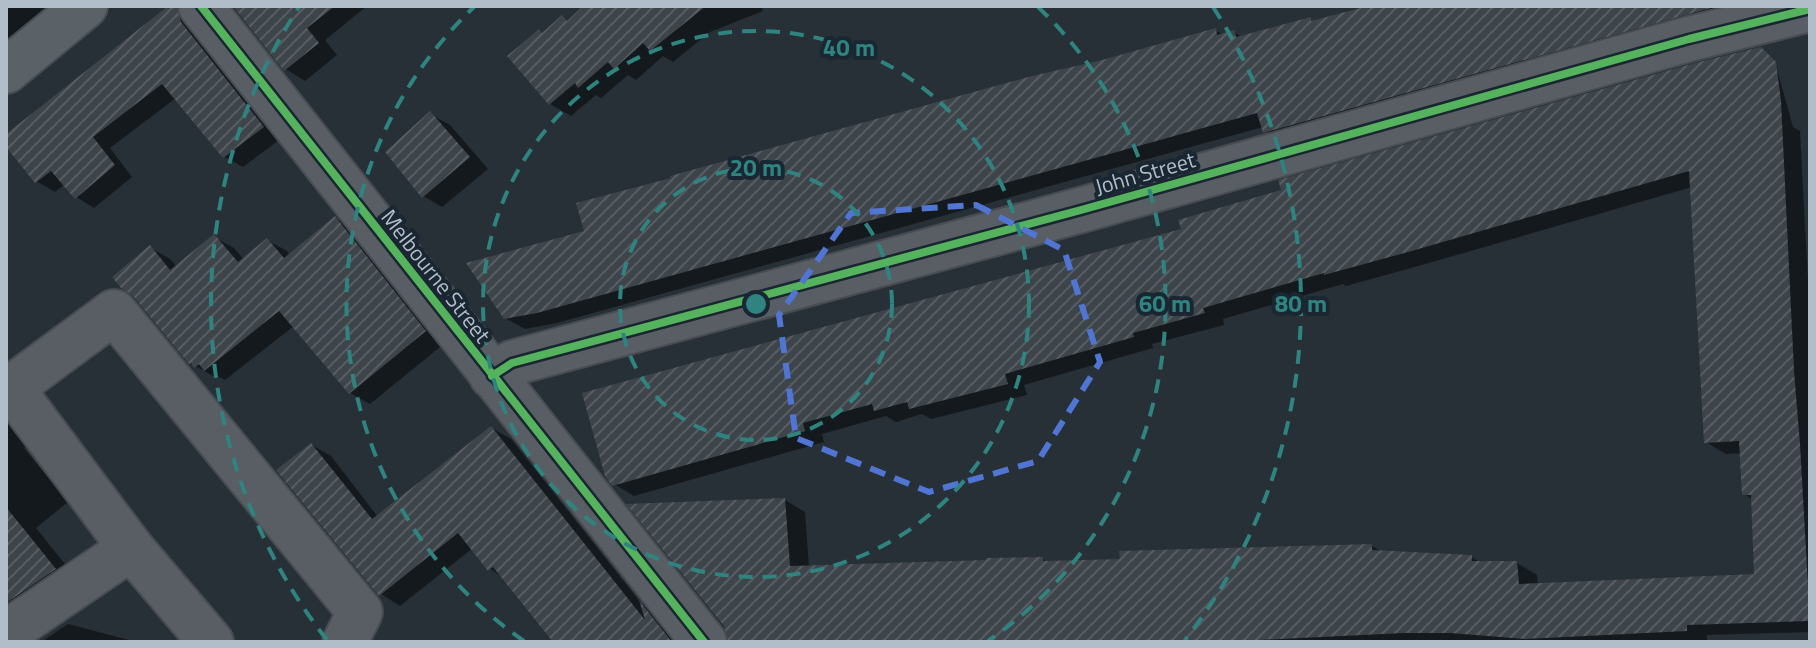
<svg xmlns="http://www.w3.org/2000/svg" width="1816" height="648" font-family="'Titillium Web',sans-serif">
  <defs>
    <pattern id="building-hatch" width="6" height="6" patternUnits="userSpaceOnUse" patternTransform="scale(2)"><rect width="6" height="6" fill="#3d444a"/><path d="M-1 1l2-2M0 6l6-6M5 7l2-2" fill="none" stroke="#575d63"/></pattern>
  </defs>
  <rect width="100%" height="100%" fill="#273037"/>
  <g fill="#0007">
    <polygon points="6,6 78,6 6,65"/>
    <polygon points="171,6 189,17 282,138 243,167 225,157 176,98 110,148 132,177 94,208 76,197 65,184 55,192 36,181 6,144 6,136"/>
    <polygon points="235,6 367,6 325,40 337,55 305,81 286,69"/>
    <polygon points="587,6 761,6 763,11 710,32 673,62 663,56 636,80 628,75 601,98 596,95 571,116 550,104 543,34 563,18 569,22"/>
    <polygon points="1375,6 1758,6 1284,143 1265,131 1263,127 557,323 525,329 505,318 587,232 1103,62 1215,30 1224,35 1234,33 1243,37 1310,20 1315,22"/>
    <polygon points="1775,62 1793,127 1800,131 1810,318 1810,632 1707,635 1707,642 730,642 785,500 805,512 809,567 1042,559 1048,563 1372,546 1382,552 1471,557 1481,563 1517,563 1537,575 1538,586 1756,576 1753,500 1744,494 1742,453 1726,454 1706,442 1692,187 1429,263 1346,286 1343,284 1223,319 1224,325 1152,344 1153,348 1024,385 1027,395 931,419 922,414 896,422 886,416 822,434 824,442 634,496 614,484 1184,230"/>
    <polygon points="430,114 450,125 488,169 442,207 423,196"/>
    <polygon points="335,218 355,230 445,343 370,404 350,393 294,326 225,380 217,376 215,377 190,363 151,248 170,259 177,267 214,237 234,248 244,260 267,240 287,251 290,256"/>
    <polygon points="6,401 21,424 13,431 27,447 24,448 68,502 36,528 82,585 6,642"/>
    <polygon points="492,428 511,439 641,603 659,614 681,642 555,642 504,578 490,569 473,548 400,606 381,594 312,445 331,456 378,517"/>
    <polygon points="68,624 129,640 133,642 41,642"/>
  </g>
  <g fill="url(#building-hatch)">
    <polygon points="168,6 177,6 181,22 264,127 223,158 162,84 93,137 115,165 75,199 51,171 35,183 6,147 6,134"/>
    <polygon points="233,6 335,6 307,28 319,43 284,71"/>
    <polygon points="583,6 706,6 650,51 643,43 614,69 608,62 578,88 575,83 549,105 507,56 539,29 542,33 562,15 567,21"/>
    <polygon points="1368,6 1718,6 1263,133 1257,113 537,313 504,319 466,263 584,231 576,203 671,178 670,176 1032,76 1102,60 1216,28 1217,35 1234,30 1236,37 1311,17 1311,21"/>
    <polygon points="1761,47 1776,62 1781,101 1794,371 1800,444 1810,621 1687,625 1687,631 1525,639 1450,633 1404,633 1258,640 1258,642 728,642 724,626 626,504 785,498 790,566 986,560 986,558 1043,557 1043,561 1084,560 1120,559 1119,551 1372,544 1372,550 1472,555 1472,561 1517,561 1519,584 1754,574 1751,495 1742,495 1739,441 1704,443 1689,171 1408,252 1324,275 1324,273 1203,308 1205,313 1133,333 1134,337 1005,374 1008,384 909,409 907,402 874,411 872,404 803,423 805,431 612,486 605,476 582,393 1181,229 1178,220 1281,190 1278,180 1695,63"/>
    <polygon points="430,111 470,157 422,198 385,152"/>
    <polygon points="335,216 426,331 349,394 279,311 204,371 199,364 194,368 191,363 189,364 133,296 121,288 112,277 150,245 170,270 214,234 238,262 267,238 284,258"/>
    <polygon points="491,426 645,620 639,600 672,642 553,642 493,567 488,571 458,533 379,596 276,470 311,443 372,519"/>
    <polygon points="6,507 56,569 6,603"/>
  </g>
  <g fill="none" stroke-linecap="round" stroke-linejoin="round">
    <defs>
      <g id="minor">
        <polyline points="201,6 704,642"/>
        <polyline points="492,376 512,363 1081,210 1689,39 1810,9"/>
        <polyline points="6,633 131,548"/>
        <polyline points="211,642 131,548 11,388 114,312 360,612 345,642"/>
      </g>
      <polyline id="major" points="6,71 85,6"/>
    </defs>
    <use href="#minor" stroke="#464c51" stroke-width="48"/>
    <use href="#major" stroke="#454d53" stroke-width="48"/>
    <use href="#minor" stroke="#585e64" stroke-width="44"/>
    <use href="#major" stroke="#5a6167" stroke-width="44"/>
    <defs>
      <g id="cycleway">
        <polyline points="201,6 704,642"/>
        <polyline points="492,376 512,363 1081,210 1689,39 1810,9"/>
      </g>
    </defs>
    <use href="#cycleway" stroke="#1a2732" stroke-width="13"/>
    <use href="#cycleway" stroke="#56b35d" stroke-width="8"/>
  </g>
  <path fill="none" stroke="#5175d3" stroke-width="6" stroke-dasharray="16 10" stroke-linejoin="round" d="M976 205 1064 250 1100 362 1038 461 929 492 796 438 779 315 851 213Z"/>
  <g fill="none" stroke="#2f8480" stroke-width="4" stroke-dasharray="14 10">
    <circle cx="756" cy="304" r="136"/>
    <circle cx="756" cy="304" r="273"/>
    <path d="M524 641A409 409 0 0 1 474 7M1038 7A409 409 0 0 1 988 641"/>
    <path d="M327 640A545 545 0 0 1 299 7M1213 7A545 545 0 0 1 1185 640"/>
  </g>
  <g text-anchor="middle" stroke-width="8" stroke-linejoin="round" paint-order="stroke">
    <g font-size="22" fill="#b1bdc9" stroke="#1a2732">
      <text transform="translate(1145 173) rotate(-16)" y="8">John Street</text>
      <text transform="translate(436 276) rotate(52)" y="8">Melbourne Street</text>
    </g>
  </g>
  <circle cx="756" cy="304" r="12" fill="#2f8480" stroke="#1a2732" stroke-width="4"/>
  <g font-size="24" text-anchor="middle" font-weight="bold" fill="#2f8480" stroke="#1a2732" stroke-width="8" stroke-linejoin="round" paint-order="stroke">
    <text x="849" y="56">40 m</text>
    <text x="756" y="176">20 m</text>
    <text x="1165" y="312">60 m</text>
    <text x="1301" y="312">80 m</text>
  </g>
  <rect width="1816" height="648" fill="none" stroke="#b1bdc9" stroke-width="16"/>
</svg>
